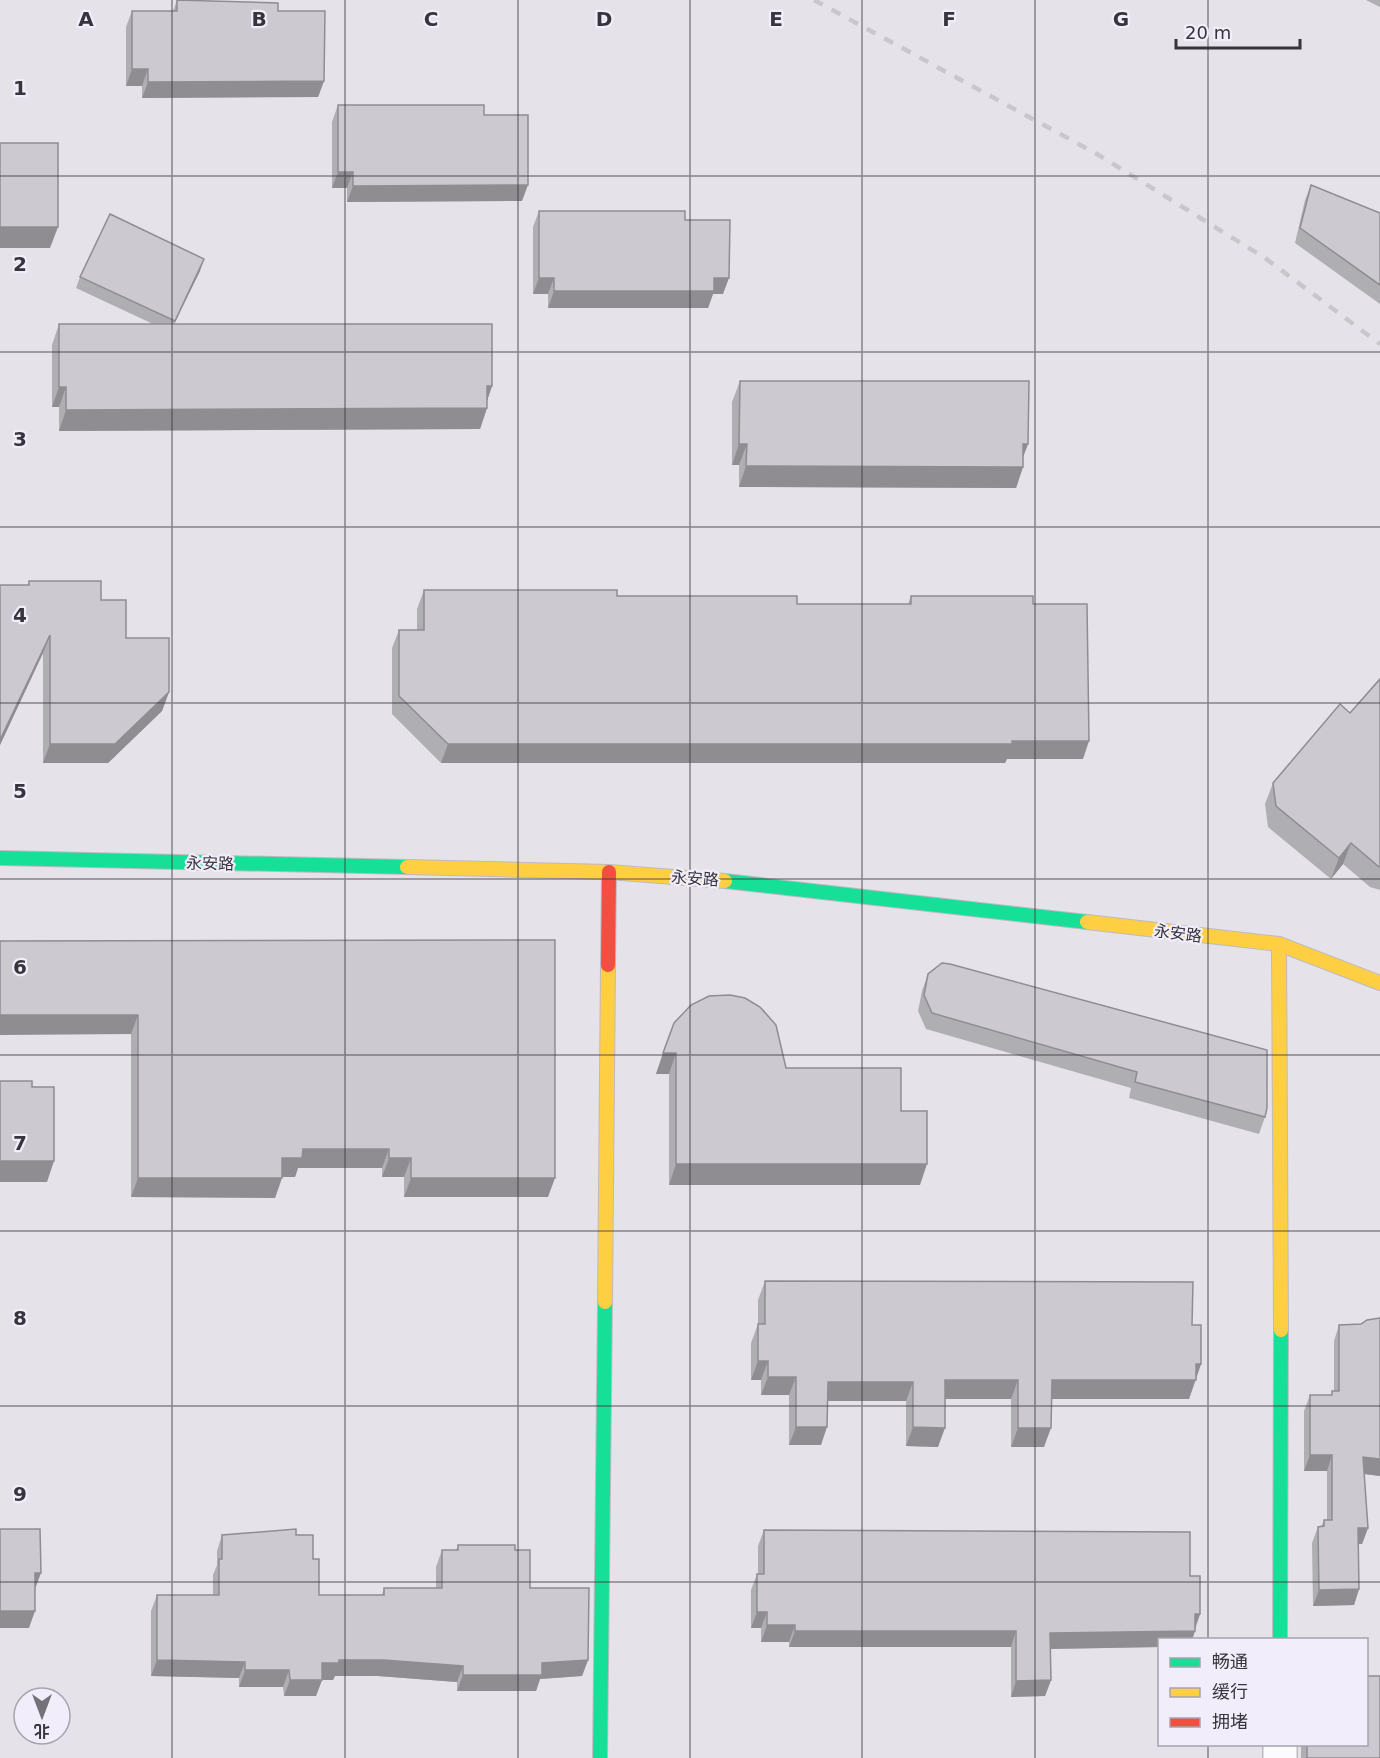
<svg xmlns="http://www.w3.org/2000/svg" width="1380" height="1758" font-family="'DejaVu Sans','Noto Sans SC',sans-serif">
  <rect width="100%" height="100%" fill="#e5e2ea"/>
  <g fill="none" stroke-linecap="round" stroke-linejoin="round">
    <defs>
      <polyline id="street" points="1280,1758 1280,1744"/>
      <g id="fast">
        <polyline points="0,858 407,867"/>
        <polyline points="725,881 1087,922"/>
        <polyline points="1280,1640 1281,1330"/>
        <polyline points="600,1758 605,1302"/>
      </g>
      <g id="slow">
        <polyline points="407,867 609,872 725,881"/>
        <polyline points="1087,922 1279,944 1380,983"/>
        <polyline points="1279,944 1281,1330"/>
        <polyline points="605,1302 608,965"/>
      </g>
      <polyline id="jam" points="608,965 609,872"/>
    </defs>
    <use href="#street" stroke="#bdbac1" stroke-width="36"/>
    <use href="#fast" stroke="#bdbac1" stroke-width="16"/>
    <use href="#slow" stroke="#bdbac1" stroke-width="16"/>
    <use href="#jam" stroke="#bdbac1" stroke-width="16"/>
    <use href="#street" stroke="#fbfbfc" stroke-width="33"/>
    <use href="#fast" stroke="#16e098" stroke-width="14"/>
    <use href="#slow" stroke="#ffcf43" stroke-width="14"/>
    <use href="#jam" stroke="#f24e42" stroke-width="14"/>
    <polyline stroke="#c8c7ca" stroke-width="4.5" stroke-dasharray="10 10" stroke-linecap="butt" points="814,0 1097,154 1265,258 1380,344"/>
  </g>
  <g fill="#afaeb3">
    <polygon points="177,0 278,11 324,81 318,97 142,98 142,86 126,86 126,27 132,11 173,11"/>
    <polygon points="1366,0 1380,0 1380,7"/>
    <polygon points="338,105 484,115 522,201 347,202 347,188 332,188 332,122"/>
    <polygon points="1311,185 1380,213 1380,304 1295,243 1305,200"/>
    <polygon points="539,211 685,220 723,294 713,294 708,308 548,308 548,294 533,294 533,227"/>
    <polygon points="200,271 174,324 492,386 487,400 487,408 480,429 59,431 59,407 52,407 52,345 59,324 153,324 76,288 80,277"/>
    <polygon points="740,381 1028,444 1023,457 1023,467 1016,488 739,487 739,465 732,465 732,402"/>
    <polygon points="29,581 101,600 126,638 169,692 162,711 108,763 43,763 43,653 0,745 0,585 28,585"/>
    <polygon points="424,590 617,596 797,604 908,604 911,596 1033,604 1083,759 1007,759 1005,763 441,763 392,714 392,648 399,630 417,630 417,609"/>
    <polygon points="1380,679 1380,890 1370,887 1343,864 1331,879 1268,827 1265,804 1273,783 1350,713"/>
    <polygon points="0,941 548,1197 404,1197 404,1177 382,1177 382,1168 298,1168 295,1177 282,1177 275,1198 131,1197 131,1034"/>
    <polygon points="928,974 1265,1117 1259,1134 1129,1098 1131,1088 926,1029 918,1011 922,991"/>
    <polygon points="674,1023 786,1068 901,1111 920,1185 669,1185 669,1074 656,1074"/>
    <polygon points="765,1281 1192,1325 1201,1364 1189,1399 1052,1399 1044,1447 1011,1447 1011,1399 945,1399 938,1447 906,1446 906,1401 828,1401 821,1445 789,1445 789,1395 761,1395 761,1380 751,1380 751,1343 758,1324 758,1300"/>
    <polygon points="1380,1318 1380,1476 1364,1474 1368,1528 1362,1544 1359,1544 1359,1589 1354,1605 1313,1606 1312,1543 1318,1527 1321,1527 1324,1520 1327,1520 1327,1471 1304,1471 1304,1411 1310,1395 1331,1395 1332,1391 1334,1391 1334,1341 1339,1325 1361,1324"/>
    <polygon points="764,1530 1190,1576 1200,1614 1192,1640 1160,1640 1160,1647 1051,1649 1051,1680 1045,1696 1011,1697 1011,1647 789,1647 789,1642 761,1642 761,1628 751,1628 751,1590 757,1574 758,1574 758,1546"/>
    <polygon points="222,1535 296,1535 313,1559 319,1595 382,1595 384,1588 436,1588 436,1567 442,1550 456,1550 458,1545 515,1550 530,1588 588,1660 582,1676 540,1679 536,1691 457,1691 457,1682 378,1676 335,1676 333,1680 322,1680 316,1696 284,1696 283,1687 239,1687 239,1678 151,1676 151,1611 157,1595 213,1595 213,1575 217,1565 217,1551"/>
    <polygon points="1301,1744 1366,1744 1380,1758 1301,1758"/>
  </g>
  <g fill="#8f8d92">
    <polygon points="132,69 148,69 142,86 126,86"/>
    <polygon points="324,81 318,97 142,98 148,82"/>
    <polygon points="338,172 353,172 347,188 332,188"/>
    <polygon points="528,185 522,201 347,202 353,186"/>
    <polygon points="0,227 58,227 50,248 0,248"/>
    <polygon points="204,259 200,271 170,332 175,321"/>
    <polygon points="539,278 554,278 548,294 533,294"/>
    <polygon points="714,278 729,278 723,294 713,294 708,308 548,308 554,291"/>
    <polygon points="487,386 492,386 485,407"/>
    <polygon points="59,387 66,387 59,407 52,407"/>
    <polygon points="487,408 480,429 59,431 66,410"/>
    <polygon points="739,444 747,444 739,465 732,465"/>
    <polygon points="1023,444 1028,444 1020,465"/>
    <polygon points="746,466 1023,467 1016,488 739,487"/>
    <polygon points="50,635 43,653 0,745 0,740"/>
    <polygon points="169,692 162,711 108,763 43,763 50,744"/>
    <polygon points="1012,741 1089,741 1083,759 1007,759 1005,763 441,763 448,744"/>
    <polygon points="1351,843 1343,864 1331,879 1339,858"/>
    <polygon points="0,1015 138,1015 131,1034 0,1035"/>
    <polygon points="663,1053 676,1053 669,1074 656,1074"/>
    <polygon points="303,1149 389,1149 382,1168 298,1168 295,1177 275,1177 282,1158"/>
    <polygon points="389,1158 411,1158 404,1177 382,1177"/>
    <polygon points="0,1161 54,1161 47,1182 0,1182"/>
    <polygon points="676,1164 927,1164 920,1185 669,1185"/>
    <polygon points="138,1178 282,1178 275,1198 131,1197"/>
    <polygon points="411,1178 555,1178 548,1197 404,1197"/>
    <polygon points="758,1361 768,1361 761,1380 751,1380"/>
    <polygon points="1196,1364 1201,1364 1189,1399 1045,1399 1052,1380"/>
    <polygon points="768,1377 796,1377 789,1395 761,1395"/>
    <polygon points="945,1380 1018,1380 1011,1399 939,1399"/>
    <polygon points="828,1382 913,1382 906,1401 821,1401"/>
    <polygon points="796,1427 827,1427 821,1445 789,1445"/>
    <polygon points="913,1427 945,1428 938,1447 906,1446"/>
    <polygon points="1018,1428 1051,1428 1044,1447 1011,1447"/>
    <polygon points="1310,1455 1332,1455 1327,1471 1304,1471"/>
    <polygon points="1363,1457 1380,1459 1380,1476 1357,1473"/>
    <polygon points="1358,1528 1368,1528 1362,1544 1353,1544"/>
    <polygon points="35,1573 41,1573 35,1589"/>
    <polygon points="1359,1589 1354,1605 1313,1606 1319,1590"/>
    <polygon points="0,1611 35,1611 29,1628 0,1628"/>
    <polygon points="757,1612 767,1612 761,1628 751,1628"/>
    <polygon points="1195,1614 1200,1614 1194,1630"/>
    <polygon points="767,1625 795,1625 789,1642 761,1642"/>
    <polygon points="795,1631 1016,1631 1011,1647 789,1647"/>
    <polygon points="1195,1631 1192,1640 1160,1640 1160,1647 1045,1649 1050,1633"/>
    <polygon points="157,1660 245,1662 239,1678 151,1676"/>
    <polygon points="339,1660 384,1660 463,1666 457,1682 378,1676 335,1676 333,1680 316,1680 322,1663"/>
    <polygon points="588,1660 582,1676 540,1679 536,1691 457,1691 463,1675 542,1663"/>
    <polygon points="245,1670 289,1670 283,1687 239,1687"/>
    <polygon points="290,1680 322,1680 316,1696 284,1696"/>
    <polygon points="1051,1680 1045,1696 1011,1697 1016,1681"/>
  </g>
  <g fill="#cccad0" stroke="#8f8d92" stroke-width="1.5">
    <polygon points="177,0 278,3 278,11 325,11 324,81 148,82 148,69 132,69 132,11 177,11"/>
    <polygon points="338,105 484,105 484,115 528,115 528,185 353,186 353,172 338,172"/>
    <rect x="0" y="143" width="58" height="84"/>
    <polygon points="1311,185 1380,213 1380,285 1300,228"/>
    <polygon points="539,211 685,211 685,220 730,220 729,278 714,278 714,291 554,291 554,278 539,278"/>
    <polygon points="110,214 204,259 175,321 80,277"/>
    <polygon points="59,324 492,324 492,386 487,386 487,408 66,410 66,387 59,387"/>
    <polygon points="740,381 1029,381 1028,444 1023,444 1023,467 746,466 747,444 739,444"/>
    <polygon points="29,581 101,581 101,600 126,600 126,638 169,638 169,692 115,744 50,744 50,635 0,740 0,585 29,585"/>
    <polygon points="424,590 617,590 617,596 797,596 797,604 911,604 911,596 1033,596 1033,604 1087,604 1089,741 1012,741 1012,744 448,744 399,696 399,630 424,630"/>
    <polygon points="1380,679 1380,867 1378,866 1351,843 1339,858 1276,806 1273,783 1340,704 1350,713"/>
    <polygon points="555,940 555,1178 411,1178 411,1158 389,1158 389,1149 303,1149 302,1158 282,1158 282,1178 138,1178 138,1015 0,1015 0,941"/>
    <polygon points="942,963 950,964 1267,1050 1267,1108 1265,1117 1135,1082 1137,1072 932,1013 924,995 928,974"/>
    <polygon points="730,995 745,998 760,1007 776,1025 786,1068 901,1068 901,1111 927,1111 927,1164 676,1164 676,1053 663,1053 674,1023 691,1005 709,996"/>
    <polygon points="0,1081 32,1081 32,1087 54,1087 54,1161 0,1161"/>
    <polygon points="765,1281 1193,1282 1192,1325 1201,1325 1201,1364 1196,1364 1196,1380 1052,1380 1051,1428 1018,1428 1018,1380 945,1380 945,1428 913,1427 913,1382 828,1382 827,1427 796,1427 796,1377 768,1377 768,1361 758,1361 758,1324 765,1324"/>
    <polygon points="1380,1318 1380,1459 1363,1457 1368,1528 1358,1528 1359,1589 1319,1590 1318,1527 1324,1526 1324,1520 1332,1520 1332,1455 1310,1455 1310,1395 1332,1395 1332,1391 1339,1391 1339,1325 1361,1324 1367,1320"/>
    <polygon points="0,1529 40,1529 41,1573 35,1573 35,1611 0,1611"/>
    <polygon points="296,1529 296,1535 313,1535 313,1559 319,1559 319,1595 384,1595 384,1588 442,1588 442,1550 458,1550 458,1545 515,1545 515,1550 530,1550 530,1588 589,1588 588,1660 542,1663 542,1675 463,1675 463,1666 384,1660 339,1660 339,1663 322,1663 322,1680 290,1680 289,1670 245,1670 245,1662 157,1660 157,1595 219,1595 219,1559 222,1559 222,1535"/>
    <polygon points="764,1530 1190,1532 1190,1576 1200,1576 1200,1614 1195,1614 1195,1631 1050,1633 1051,1680 1016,1681 1016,1631 795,1631 795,1625 767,1625 767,1612 757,1612 757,1574 764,1574"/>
    <polygon points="1366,1676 1380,1676 1380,1758 1307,1758 1307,1744 1366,1744"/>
  </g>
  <path fill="none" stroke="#37353b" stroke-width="1.5" stroke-opacity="0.55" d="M172 0V1758M345 0V1758M518 0V1758M690 0V1758M862 0V1758M1035 0V1758M1208 0V1640M0 176H1380M0 352H1380M0 527H1380M0 703H1380M0 879H1380M0 1055H1380M0 1231H1380M0 1406H1380M0 1582H1380M1208 1744V1758"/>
  <g text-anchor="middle" stroke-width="4.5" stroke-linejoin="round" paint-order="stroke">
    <g font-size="16" fill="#37353b" stroke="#f1edfb">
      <text transform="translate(210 863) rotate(1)" y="6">永安路</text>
      <text transform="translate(695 878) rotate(4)" y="6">永安路</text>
      <text transform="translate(1178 933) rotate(7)" y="6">永安路</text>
    </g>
  </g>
  <g font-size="20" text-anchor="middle" font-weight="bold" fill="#37353b" stroke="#f1edfb" stroke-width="4.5" stroke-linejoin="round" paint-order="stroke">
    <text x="86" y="26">A</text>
    <text x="259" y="26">B</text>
    <text x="431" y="26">C</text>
    <text x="604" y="26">D</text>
    <text x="776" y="26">E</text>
    <text x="949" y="26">F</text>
    <text x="1121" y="26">G</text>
    <text x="20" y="95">1</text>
    <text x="20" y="271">2</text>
    <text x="20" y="446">3</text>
    <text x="20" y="622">4</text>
    <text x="20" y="798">5</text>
    <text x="20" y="974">6</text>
    <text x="20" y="1150">7</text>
    <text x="20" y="1325">8</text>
    <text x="20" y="1501">9</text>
  </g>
  <rect x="1158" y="1638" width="210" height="108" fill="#f1edfb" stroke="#a7a3ae" stroke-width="1.5"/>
  <rect x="1170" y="1658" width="30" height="9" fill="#16e098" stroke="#a7a3ae" stroke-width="1.5"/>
  <text x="1212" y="1668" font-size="18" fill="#37353b">畅通</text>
  <rect x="1170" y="1688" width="30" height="9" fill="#ffcf43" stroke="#a7a3ae" stroke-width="1.5"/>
  <text x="1212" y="1698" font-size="18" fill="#37353b">缓行</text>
  <rect x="1170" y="1718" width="30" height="9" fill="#f24e42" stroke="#a7a3ae" stroke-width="1.5"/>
  <text x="1212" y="1728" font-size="18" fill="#37353b">拥堵</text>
  <g transform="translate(42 1716) rotate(180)"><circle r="28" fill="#f1edfb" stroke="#a7a3ae" stroke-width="1.5"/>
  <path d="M0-4.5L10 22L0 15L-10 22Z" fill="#747278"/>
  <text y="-9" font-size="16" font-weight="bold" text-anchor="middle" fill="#37353b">北</text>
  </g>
  <path d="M1176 39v9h124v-9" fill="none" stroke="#37353b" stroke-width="3"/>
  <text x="1185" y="39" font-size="18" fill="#37353b" stroke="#f1edfb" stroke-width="4.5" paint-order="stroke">20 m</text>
</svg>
